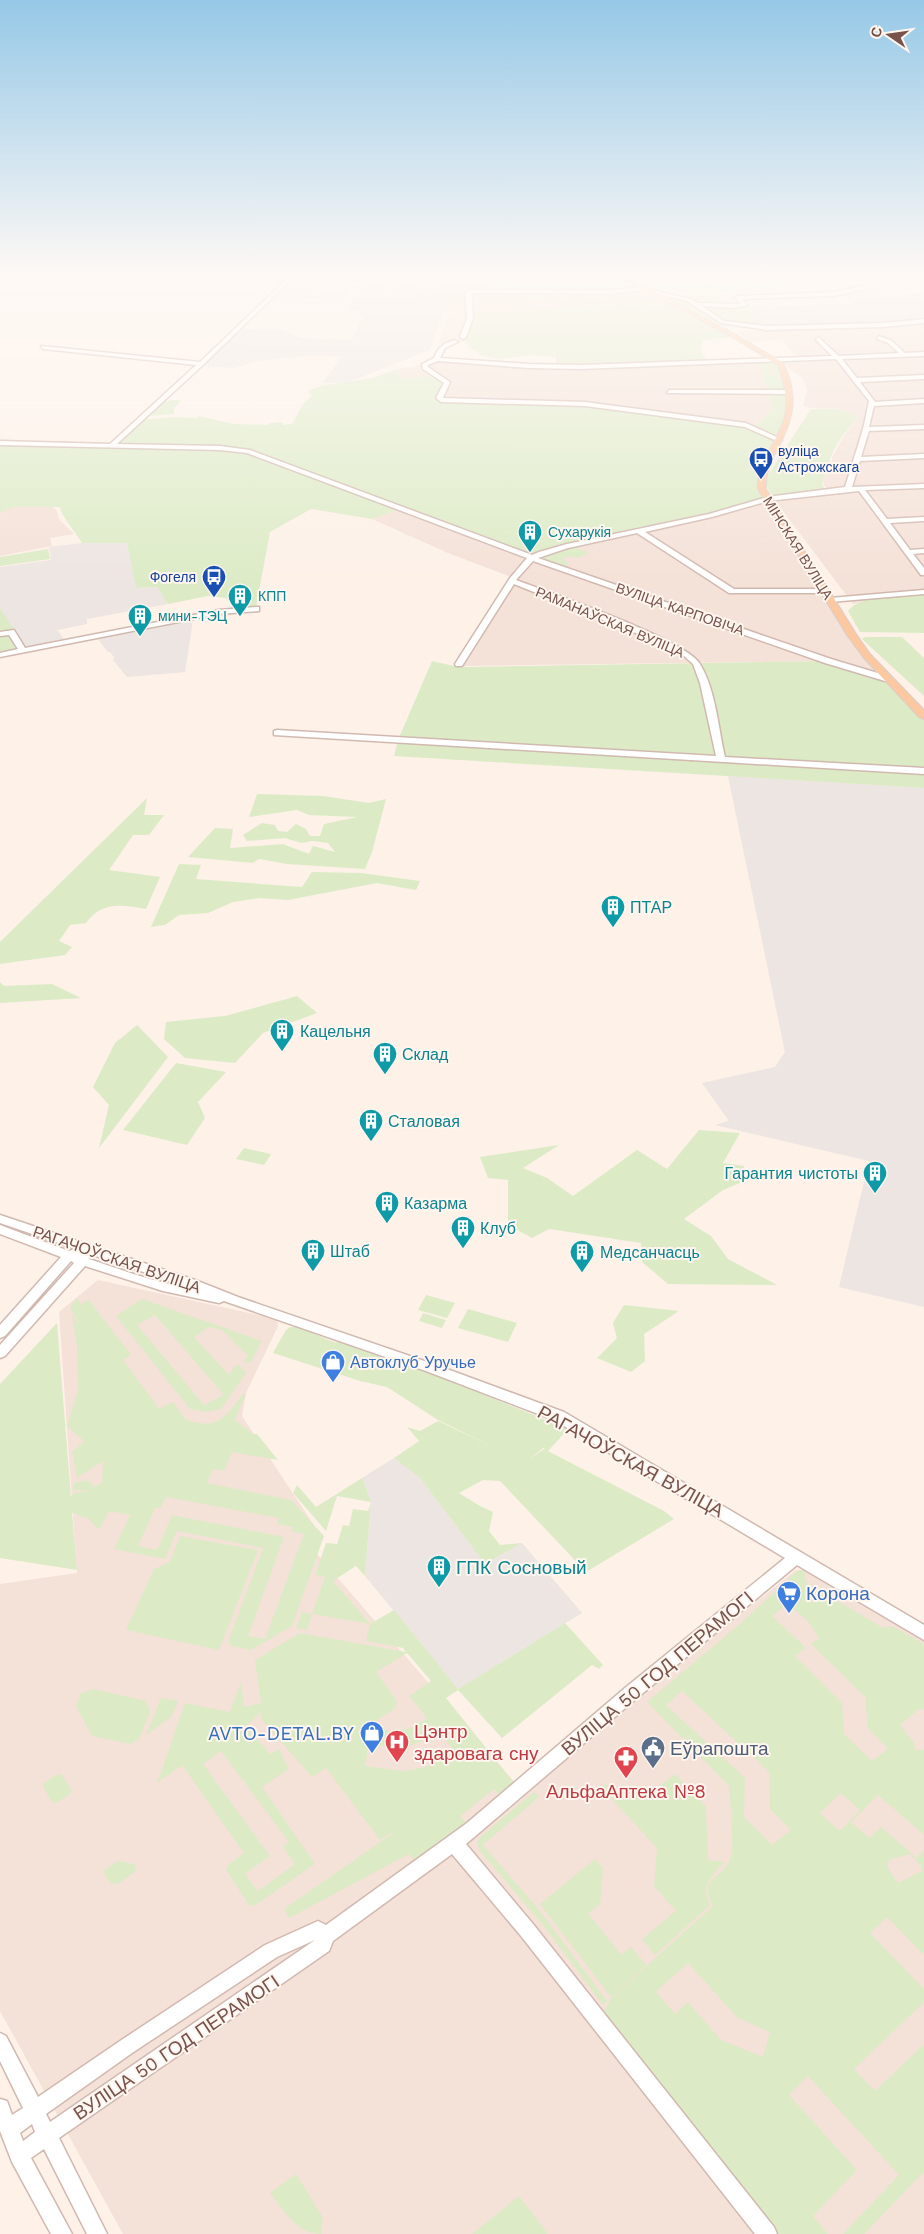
<svg xmlns="http://www.w3.org/2000/svg" width="924" height="2234" font-family="'Work Sans',sans-serif">
  <rect width="100%" height="100%" fill="#fdf1e8"/>
  <g fill="#f4e1d7">
    <polygon points="392,281 415,282 424,288 515,292 523,300 615,297 624,296 626,294 624,292 646,289 675,304 650,305 635,303 471,313 463,337 459,341 443,346 439,342 449,312 445,309 446,304 414,299 416,293 387,290"/>
    <polygon points="924,321 924,595 877,598 853,604 774,499 827,491 822,480 831,469 832,457 847,431 858,418 840,409 811,408 803,406 807,390 803,379 787,367 782,361 800,359 781,340 750,342 737,331 891,325"/>
    <polygon points="437,359 529,366 776,360 779,440 445,401 397,378 398,369 417,366"/>
    <polygon points="767,499 852,635 888,679 828,661 454,666 514,578 448,553 372,519 400,509 541,553"/>
    <polygon points="0,505 50,505 57,511 59,519 74,534 50,538 52,546 0,556"/>
    <polygon points="98,1280 277,1319 278,1326 246,1393 242,1416 321,1536 317,1554 522,1791 796,1570 806,1570 924,1640 924,2234 123,2234 0,2011 0,1584 77,1573 59,1312"/>
  </g>
  <g fill="#ede5e1">
    <polygon points="421,273 596,273 600,276 488,277 489,291 424,287 419,276"/>
    <polygon points="359,280 387,281 384,290 417,292 414,299 446,304 430,350 346,383 322,383 342,357 306,356 258,361 234,368 201,366 241,329 284,330 299,338 352,340 363,317 358,316 360,310 347,310"/>
    <polygon points="875,287 897,296 924,292 924,317 871,324 760,326 748,307 851,304 850,301 837,295"/>
    <polygon points="285,288 347,291 349,291 345,299 277,297"/>
    <polygon points="82,543 127,543 136,588 157,587 168,604 87,619 87,624 57,630 64,639 26,647 0,608 0,567 51,560 49,547"/>
    <polygon points="193,620 185,672 127,677 113,660 114,657 110,652 108,652 97,638"/>
    <polygon points="728,776 924,788 924,1307 839,1287 869,1161 715,1125 729,1121 702,1083 775,1067 785,1052"/>
    <polygon points="394,1458 420,1478 485,1564 522,1543 582,1613 458,1689 365,1576 371,1501 362,1478"/>
  </g>
  <g fill="#dcebc6" fill-rule="evenodd">
    <polygon points="285,273 412,273 408,276 411,280 407,280 375,279 364,276 352,278"/>
    <polygon points="596,273 615,273 646,289 625,292 626,294 615,297 523,300 515,292 489,291 488,277 599,276"/>
    <polygon points="617,273 705,273 699,277 704,282 718,273 854,273 859,281 840,287 810,286 746,288 731,292 694,294 667,289 661,293 652,291 655,286 639,284"/>
    <polygon points="716,294 723,302 737,301 741,304 720,306 681,296"/>
    <polygon points="672,300 683,300 716,321 710,323 736,337 703,340 700,350 708,362 556,367 556,357 532,355 496,359 480,355 464,342 455,342 463,337 470,313 635,303 650,305 675,304 710,322"/>
    <polygon points="713,306 747,307 760,326 725,321 706,307"/>
    <polygon points="776,360 779,362 790,407 761,478 767,499 567,546 531,558 400,509 372,519 311,509 270,532 256,607 234,608 226,598 208,596 168,604 157,587 136,588 127,543 82,543 62,514 60,507 13,507 0,513 0,443 111,446 140,420 176,417 196,418 199,416 234,424 268,425 271,423 282,422 283,425 292,424 303,404 312,396 308,391 320,386 373,378 398,369 397,378 440,377 447,382 441,400 585,404 754,427 768,414 772,406 758,361"/>
    <polygon points="177,400 181,401 174,408 174,414 148,416 164,401"/>
    <path d="M811 409H840L858 417C848 429 838 440 832 454 827 466 831 468 822 480L824 490 772 495 765 484 770 472Z"/>
    <polygon points="575,547 589,553 578,558 569,556 561,559 567,562 568,566 566,567 538,557 562,549"/>
    <polygon points="48,549 50,559 0,566 0,557"/>
    <path d="M924 595V633L860 632 848 611C861 594 903 596 924 595Z"/>
    <polygon points="0,608 26,647 65,640 0,652"/>
    <polygon points="865,637 902,637 924,658 924,696 862,639"/>
    <polygon points="432,661 454,666 468,667 828,661 888,679 924,716 924,788 394,756 398,740"/>
    <polygon points="257,794 323,796 369,803 386,799 372,852 365,869 287,864 259,859 253,863 188,857 215,828 233,829 230,848 283,844 309,854 313,846 335,852 328,843 312,841 301,843 285,838 247,841 243,835 262,823 275,825 278,831 287,832 296,824 306,829 310,836 320,836 324,824 357,817 309,815 297,810 249,817"/>
    <path d="M147 798 144 815H164L149 835H133L109 870 160 877 146 909C122 905 102 901 86 923L70 925 59 941 72 947 65 955 0 964V942Z"/>
    <polygon points="179,864 201,865 196,879 302,887 312,872 361,873 420,881 416,890 377,883 288,900 259,898 233,902 208,913 179,915 165,925 151,927"/>
    <polygon points="0,982 4,986 52,984 81,998 0,1003"/>
    <polygon points="297,996 317,1013 263,1033 235,1063 185,1058 164,1039 166,1022 225,1016"/>
    <polygon points="137,1025 168,1057 99,1148 109,1105 93,1087 115,1043"/>
    <polygon points="176,1063 226,1072 198,1102 205,1118 187,1145 123,1130"/>
    <polygon points="699,1130 740,1133 723,1163 744,1166 740,1183 723,1190 684,1219 711,1236 728,1259 777,1285 668,1284 642,1262 641,1243 549,1229 532,1238 508,1225 508,1180 488,1178 480,1157 559,1145 523,1168 547,1178 573,1196 637,1150 667,1169"/>
    <polygon points="244,1148 271,1154 264,1165 236,1159"/>
    <polygon points="426,1295 455,1303 447,1318 418,1310"/>
    <path d="M76 1298 81 1304 89 1300 131 1355 123 1360 159 1409 173 1402 186 1420C217 1430 225 1418 242 1395L246 1393 235 1420 253 1434H257L278 1460 232 1452 224 1471 213 1469 207 1483 291 1500 324 1536 292 1626 251 1650 231 1646 228 1642 263 1548 177 1531 165 1559 114 1549 130 1515 109 1511 99 1530 89 1519 72 1513 77 1570 0 1558V1384L57 1323 71 1497 74 1493 89 1490H73L74 1483 86 1480 94 1485 91 1489 102 1482 103 1461 77 1478 72 1452 84 1441 67 1426 78 1390 77 1345 72 1315 83 1330 70 1308ZM166 1497 279 1518 277 1524 293 1527 291 1531 304 1534 265 1639 248 1636 284 1537 172 1515 157 1550 138 1546 155 1508H160Z"/>
    <path d="M142 1299 262 1341 251 1362 248 1363 243 1361 248 1356 222 1330 209 1327 194 1337 228 1374 227 1376 238 1364 246 1373 221 1409 206 1412 190 1409 116 1316ZM155 1315 223 1394V1395L204 1405 137 1325Z"/>
    <polygon points="624,1305 679,1311 644,1334 645,1361 631,1372 597,1358 617,1338 613,1323"/>
    <polygon points="468,1309 517,1323 508,1342 458,1328"/>
    <polygon points="423,1313 446,1320 442,1328 419,1321"/>
    <polygon points="290,1327 298,1327 336,1343 338,1341 453,1382 568,1429 548,1451 543,1448 529,1460 544,1449 664,1511 674,1519 586,1572 500,1481 483,1480 459,1493 480,1506 493,1512 489,1531 500,1545 522,1543 485,1564 420,1478 394,1458 419,1441 407,1427 420,1431 438,1421 497,1449 438,1420 387,1387 360,1381 273,1353 286,1330"/>
    <path d="M362 1478 371 1501 365 1576 356 1566 333 1581 370 1624 394 1610 458 1689 565 1623 603 1665 599 1669 592 1665 502 1738 458 1690 446 1698 515 1784 501 1797 494 1789 460 1816 473 1829 421 1869 409 1854 289 1918 284 1909 393 1833 392 1832 380 1840 326 1768 312 1777 261 1719 262 1711 246 1726 270 1754 279 1749 289 1769 262 1787 315 1864 254 1906 249 1905 226 1870 229 1864 244 1853 182 1765 157 1783 185 1703 230 1712 241 1682 244 1707 261 1703 255 1660 300 1633 406 1652 403 1648 366 1641 370 1624 312 1614 307 1630 296 1628 302 1612 312 1614 325 1577 315 1575 326 1543 337 1544 343 1525 349 1526 353 1509 368 1511 371 1502 337 1496 326 1531 293 1493 297 1485 316 1507ZM407 1653 431 1681 409 1696 427 1718C412 1728 389 1741 376 1721L395 1708 397 1701 376 1672ZM438 1731 453 1749 426 1767 404 1771 365 1766 369 1744C405 1749 407 1751 438 1731ZM221 1751 289 1842 283 1847 295 1864 258 1891 245 1874 270 1856 203 1764Z"/>
    <polygon points="180,1536 258,1550 219,1650 126,1630 154,1569 170,1562"/>
    <path d="M805 1570 806 1582 883 1628 892 1626 924 1644V1711L920 1708 900 1725 914 1743 915 1750H924V1835L878 1795 851 1822 869 1838 881 1827 917 1858 924 1850V1955L887 1917 870 1933 924 1989V2002L854 2069 875 2091 924 2044V2172L864 2234H843L899 2175 808 2076 789 2095 857 2170 813 2216 828 2234H767L600 2021 611 1998 713 1906C697 1878 721 1880 729 1861 735 1848 730 1802 729 1786L647 1702 741 1623 797 1571ZM785 1606 796 1611 808 1621 819 1638 806 1648 772 1616ZM811 1644 865 1697 868 1728 888 1749 872 1761 844 1734 842 1703 795 1656ZM682 1691 769 1772 770 1809 791 1830 772 1845 744 1817 745 1778 666 1705ZM841 1793 860 1810 842 1829 838 1830 820 1813ZM910 1854 922 1867V1871L898 1883 887 1867 889 1860ZM688 1963 738 2018 770 2032 763 2057 721 2040 688 2002 675 2014 656 1992Z"/>
    <polygon points="93,1689 146,1701 150,1712 139,1739 130,1744 92,1736 76,1706 80,1694"/>
    <polygon points="161,1698 178,1701 171,1717 146,1735"/>
    <polygon points="58,1774 62,1775 72,1791 70,1794 56,1803 52,1802 43,1787 44,1783"/>
    <path d="M675 1774 706 1807 708 1860 724 1862C712 1877 699 1886 710 1905L655 1955 642 1939 676 1911 654 1886 657 1848 601 1787 606 1784C615 1794 630 1787 643 1799Z"/>
    <polygon points="534,1792 539,1797 483,1845 540,1911 607,2001 603,2005 543,1925 479,1850 477,1842 480,1837"/>
    <polygon points="595,1859 603,1868 600,1905 588,1913 621,1955 631,1947 646,1965 611,1997 540,1904"/>
    <polygon points="118,1861 134,1864 137,1870 118,1884 110,1883 103,1871"/>
    <path d="M296 2174 323 2218 321 2234C297 2234 284 2211 270 2193Z"/>
    <polygon points="519,2196 548,2234 472,2234"/>
  </g>
  <g fill="none" stroke-linecap="round" stroke-linejoin="round">
    <defs>
      <g id="minor">
        <path d="M273 273C299 270 327 277 354 277 370 278 385 271 400 273L356 280 295 276 203 365 117 444 220 446 250 450 532 555 539 552 567 544 709 514 767 497 845 487 863 429 869 401 836 359 581 369 529 368 438 361 428 365V367L450 382 443 398 585 402 746 423 781 439 782 440 779 442 745 427 585 406 441 402 436 398 444 383 423 369 422 364 434 358C438 347 444 343 455 340L458 342 445 348 440 358 529 364 581 365 832 356 816 340 818 337 839 356 899 353 888 343 877 339 879 336 892 341 905 353 924 352V356L842 359 857 378 924 375V379L860 382 875 402 924 399V403L874 406 869 427 924 425V429L869 431 861 457 924 454V458L860 461 852 487 924 484V488L865 490 887 519 924 517V521L890 523 910 550 924 549V553L913 554 924 568V575H921L859 491 768 501 712 517 645 532 734 589H827V593H729L637 533 568 548 538 558 831 659 891 677V681H885L825 663 533 561 516 580C548 592 687 640 700 664 716 691 718 727 725 757L924 768V774L274 735V731L277 730 716 756 700 683 693 664 684 656 638 634 514 584 462 666H456L455 664 510 578 527 558 247 453 220 450 0 445V441L110 444 196 365 43 349 41 346 200 362 290 276Z"/>
        <polygon points="865,286 867,289 833,296 742,299 748,305 732,308 702,306 724,321 767,326 884,323 924,319 924,323 884,327 767,330 721,323 687,301 651,293 654,291 691,299 698,303 741,304 734,298 737,296 833,292"/>
        <polygon points="646,287 648,290 611,294 472,293 473,318 466,337 463,339 460,337 467,318 465,294 468,290 611,290"/>
        <polygon points="669,390 788,390 791,392 788,394 667,393"/>
        <polygon points="924,590 924,594 830,602 826,600 830,598"/>
        <polygon points="256,607 259,607 259,611 219,614 0,657 0,653 18,649 9,635 0,636 0,632 14,630 25,648 219,610"/>
        <path d="M0 1215 195 1280 238 1297 436 1365 564 1412 924 1625V1640L797 1565 637 1698 466 1844 533 1924 774 2227 777 2234H755L521 1936 452 1854 333 1941 329 1951 59 2138 107 2234H87L44 2149 31 2158 72 2234H51L12 2162 0 2131V2099L7 2101 12 2115 23 2108 0 2061V2033L6 2036 38 2097 120 2041 265 1945 318 1921 326 1925 467 1823 625 1688 785 1558 554 1420 426 1371 224 1301 219 1303 163 1291 85 1266 5 1356 0 1358V1345L74 1263 71 1261 5 1336 0 1338V1325L61 1257 0 1234V1225L69 1251 76 1249 0 1223ZM90 1254 194 1289C158 1283 124 1271 89 1259ZM315 1940 50 2122 46 2114 132 2053 277 1957ZM32 2124 35 2132 23 2141 20 2133Z"/>
      </g>
      <g id="major">
        <polygon points="11,273 23,273 0,278 0,274"/>
        <path d="M612 273H619L738 336 783 363C799 395 794 418 778 448 771 461 765 474 766 489L856 634 870 654 924 710V719L920 718 864 658 847 635 758 489C756 462 779 441 785 416 789 399 783 381 778 365L734 338Z"/>
      </g>
    </defs>
    <use href="#minor" stroke="#d1b9b0" stroke-width="3"/>
    <use href="#major" stroke="#d9cfcd" stroke-width="2"/>
    <use href="#minor" fill="#fff" fill-rule="evenodd"/>
    <use href="#major" fill="#fbc8a1" fill-rule="evenodd"/>
  </g>
  <linearGradient id="sky" x2="0" y2="1"><stop stop-color="#96c8e7"/><stop offset="0.47" stop-color="#fef9f5"/><stop offset="1" stop-color="#fef9f5" stop-opacity="0"/></linearGradient>
  <rect width="924" height="585" fill="url(#sky)"/>
  <defs>
    <symbol id="bus-pin" viewBox="-11 -11 22 30"><path d="M0 17L-7.5 6A9.5 9.5 0 1 1 7.5 6Z" fill="#1a4fb4" stroke="#fff6ef"/><path d="M-5-6H5V4H4V6H2V4H-2V6H-4V4H-5ZM-3.5-4V0h7V-4ZM-3.5 1.2v1.5H-2V1.2ZM2 1.2v1.5H3.5V1.2Z" fill="#fff"/></symbol>
    <symbol id="building-pin" viewBox="-11 -11 22 30"><path d="M0 17L-7.5 6A9.5 9.5 0 1 1 7.5 6Z" fill="#0f9aa8" stroke="#fff6ef"/><path d="M-4-6H4V6H1V3H-1V6H-4ZM-2.5-4.3h1.7v1.8h-1.7ZM.8-4.3h1.7v1.8H.8ZM-2.5-1h1.7V.8h-1.7ZM.8-1h1.7V.8H.8Z" fill="#fff"/></symbol>
    <symbol id="shop-pin" viewBox="-11 -11 22 30"><path d="M0 17L-7.5 6A9.5 9.5 0 1 1 7.5 6Z" fill="#3f7fe0" stroke="#fff6ef"/><path d="M-5-2.5h2.3a2.7 3.5 0 0 1 5.4 0H5L5.5 6h-11ZM-1.5-2.5h3a1.5 2.3 0 0 0-3 0Z" fill="#fff"/></symbol>
    <symbol id="supermarket-pin" viewBox="-11 -11 22 30"><path d="M0 17L-7.5 6A9.5 9.5 0 1 1 7.5 6Z" fill="#3f7fe0" stroke="#fff6ef"/><path d="M-6-5.5h2.5l.6 2H6L4.5 2H-2.5L-4.4-4H-6ZM-1.5 3.2a1.3 1.3 0 1 0 .1 0ZM3 3.2a1.3 1.3 0 1 0 .1 0Z" fill="#fff"/></symbol>
    <symbol id="hospital-pin" viewBox="-11 -11 22 30"><path d="M0 17L-7.5 6A9.5 9.5 0 1 1 7.5 6Z" fill="#e0444e" stroke="#fff6ef"/><path d="M-5-5h3v3.5h4V-5h3V5h-3V1.5h-4V5h-3Z" fill="#fff"/></symbol>
    <symbol id="civic-pin" viewBox="-11 -11 22 30"><path d="M0 17L-7.5 6A9.5 9.5 0 1 1 7.5 6Z" fill="#5c6f8a" stroke="#fff6ef"/><path d="M-.6-6.5H3V-4.5H.6V-3L4-1V1h2V6H-6V1h2V-1L-.6-3ZM-1.2 2.5V6h2.4V2.5Z" fill="#fff"/></symbol>
    <symbol id="pharmacy-pin" viewBox="-11 -11 22 30"><path d="M0 17L-7.5 6A9.5 9.5 0 1 1 7.5 6Z" fill="#e0444e" stroke="#fff6ef"/><path d="M-2-6h4v4h4v4h-4v4h-4v-4h-4v-4h4Z" fill="#fff"/></symbol>
  </defs>
  <g fill-rule="evenodd">
    <use href="#bus-pin" x="747" y="445" width="28" height="38"/>
    <use href="#building-pin" x="516" y="518" width="28" height="38"/>
    <use href="#bus-pin" x="200" y="563" width="28" height="38"/>
    <use href="#building-pin" x="226" y="582" width="28" height="38"/>
    <use href="#building-pin" x="126" y="602" width="28" height="38"/>
    <use href="#building-pin" x="599" y="893" width="28" height="38"/>
    <use href="#building-pin" x="268" y="1017" width="28" height="38"/>
    <use href="#building-pin" x="371" y="1040" width="28" height="38"/>
    <use href="#building-pin" x="357" y="1107" width="28" height="38"/>
    <use href="#building-pin" x="861" y="1159" width="28" height="38"/>
    <use href="#building-pin" x="373" y="1189" width="28" height="38"/>
    <use href="#building-pin" x="449" y="1214" width="28" height="38"/>
    <use href="#building-pin" x="299" y="1237" width="28" height="38"/>
    <use href="#building-pin" x="568" y="1238" width="28" height="38"/>
    <use href="#shop-pin" x="319" y="1348" width="28" height="38"/>
    <use href="#building-pin" x="425" y="1553" width="28" height="38"/>
    <use href="#supermarket-pin" x="775" y="1579" width="28" height="38"/>
    <use href="#shop-pin" x="358" y="1719" width="28" height="38"/>
    <use href="#hospital-pin" x="383" y="1728" width="28" height="38"/>
    <use href="#civic-pin" x="639" y="1734" width="28" height="38"/>
    <use href="#pharmacy-pin" x="612" y="1744" width="28" height="38"/>
  </g>
  <g text-anchor="middle" stroke-width="4" stroke-linejoin="round" paint-order="stroke">
    <g font-size="14" fill="#164399" stroke="#fff6ef" text-anchor="start">
      <text x="778" y="456">вуліца<tspan x="778" dy="16">Астрожскага</tspan></text>
      <text x="196" y="582" text-anchor="end">Фогеля</text>
    </g>
    <g font-size="14" fill="#0d838f" stroke="#fff6ef" text-anchor="start">
      <text x="548" y="537">Сухарукія</text>
      <text x="258" y="601">КПП</text>
      <text x="158" y="621">мини-ТЭЦ</text>
    </g>
    <g font-size="14" fill="#77534c" stroke="#fff6ef">
      <text transform="translate(798 548) rotate(58)" y="5">МІНСКАЯ ВУЛІЦА</text>
      <text transform="translate(680 609) rotate(19)" y="5">ВУЛІЦА КАРПОВІЧА</text>
      <text transform="translate(610 622) rotate(23)" y="5">РАМАНАЎСКАЯ ВУЛІЦА</text>
    </g>
    <g font-size="16" fill="#0d838f" stroke="#fff6ef" text-anchor="start">
      <text x="630" y="913">ПТАР</text>
      <text x="300" y="1037">Кацельня</text>
      <text x="402" y="1060">Склад</text>
      <text x="388" y="1127">Сталовая</text>
      <text x="858" y="1179" text-anchor="end">Гарантия чистоты</text>
      <text x="404" y="1209">Казарма</text>
      <text x="480" y="1234">Клуб</text>
      <text x="330" y="1257">Штаб</text>
      <text x="600" y="1258">Медсанчасць</text>
    </g>
    <g font-size="16" fill="#77534c" stroke="#fff6ef">
      <text transform="translate(117 1259) rotate(19)" y="6">РАГАЧОЎСКАЯ ВУЛІЦА</text>
    </g>
    <g font-size="16" fill="#366cbe" stroke="#fff6ef" text-anchor="start">
      <text x="350" y="1368">Автоклуб Уручье</text>
    </g>
    <g font-size="19" fill="#77534c" stroke="#fff6ef">
      <text transform="translate(631 1461) rotate(29)" y="7">РАГАЧОЎСКАЯ ВУЛІЦА</text>
      <text transform="translate(657 1673) rotate(-40)" y="7">ВУЛІЦА 50 ГОД ПЕРАМОГІ</text>
      <text transform="translate(176 2047) rotate(-34)" y="7">ВУЛІЦА 50 ГОД ПЕРАМОГІ</text>
    </g>
    <g font-size="19" fill="#0d838f" stroke="#fff6ef" text-anchor="start">
      <text x="456" y="1574">ГПК Сосновый</text>
    </g>
    <g font-size="19" fill="#366cbe" stroke="#fff6ef" text-anchor="start">
      <text x="806" y="1600">Корона</text>
      <text x="354" y="1740" text-anchor="end">AVTO-DETAL.BY</text>
    </g>
    <g font-size="19" fill="#be3a42" stroke="#fff6ef" text-anchor="start">
      <text x="414" y="1738">Цэнтр<tspan x="414" dy="22">здаровага сну</tspan></text>
      <text x="626" y="1798" text-anchor="middle">АльфаАптека №8</text>
    </g>
    <g font-size="19" fill="#4e5e75" stroke="#fff6ef" text-anchor="start">
      <text x="670" y="1755">Еўрапошта</text>
    </g>
  </g>
  <g transform="translate(889 35) rotate(283)" stroke="#fff6ef" stroke-width="4" paint-order="stroke">
  <path d="M0-4L9 19L0 12L-9 19Z" fill="#77534c"/>
  <text y="-8" font-size="14" font-weight="bold" text-anchor="middle" fill="#77534c">С</text>
  </g>
</svg>
